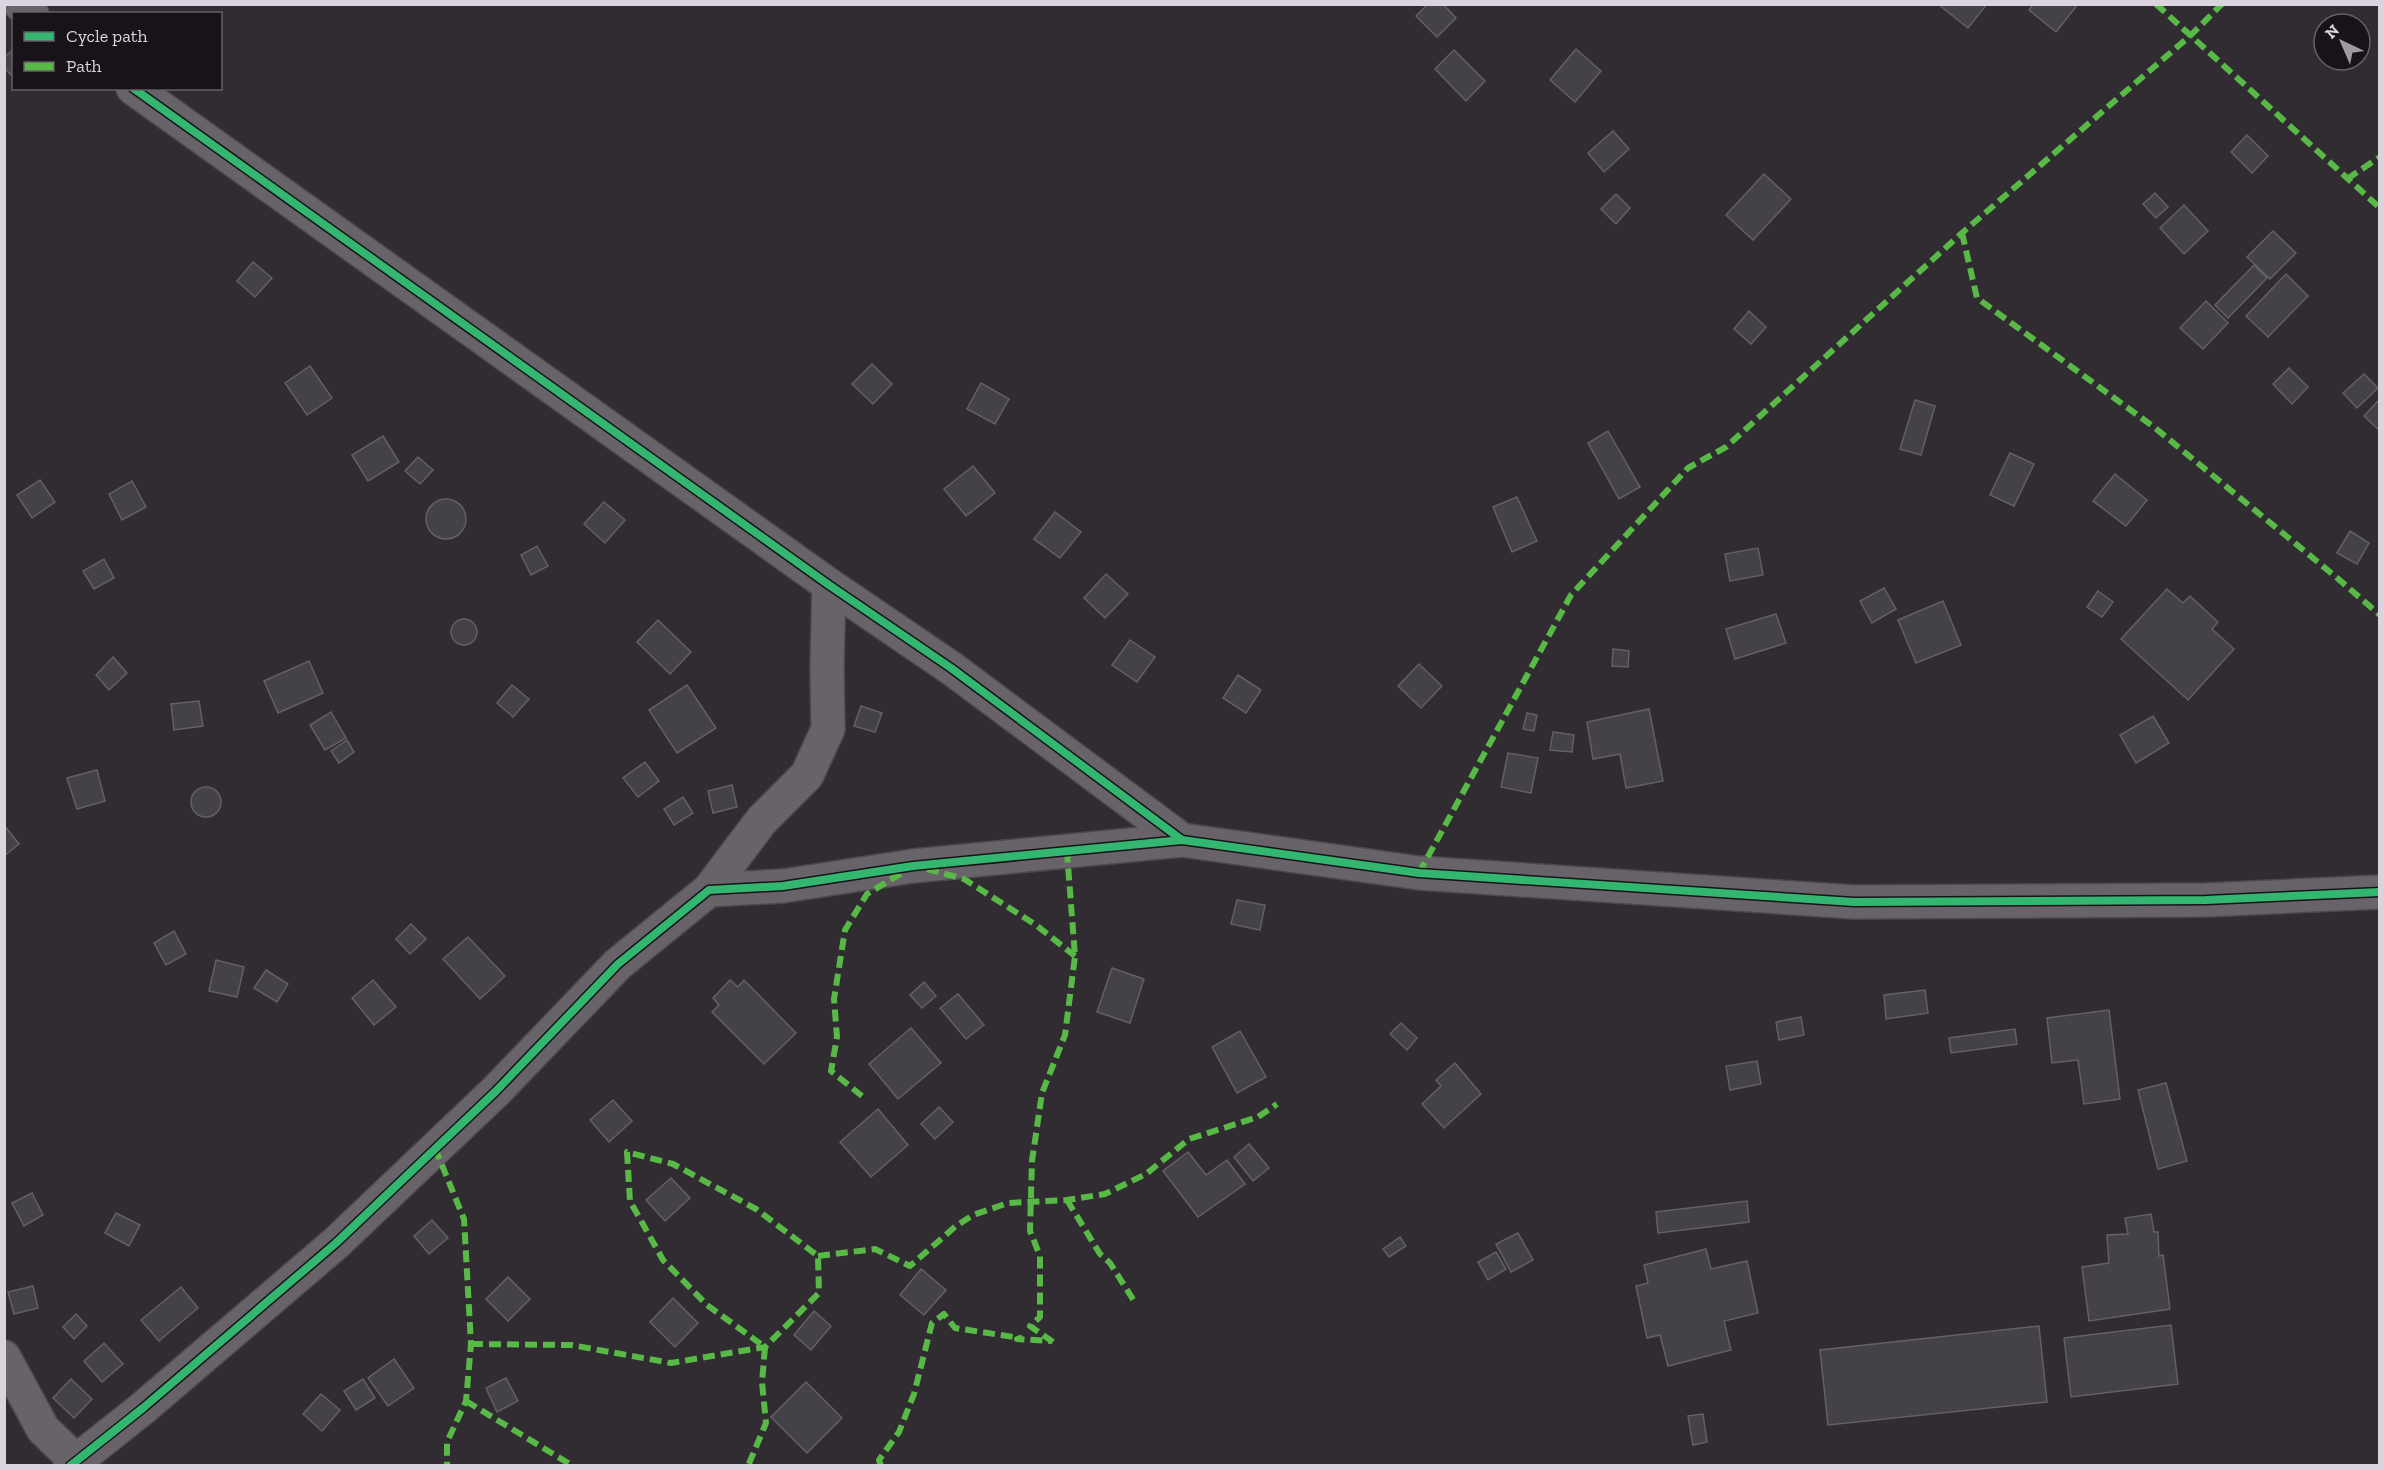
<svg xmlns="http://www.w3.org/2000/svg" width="2384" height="1470" font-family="'Zilla Slab',serif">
  <rect width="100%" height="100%" fill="#302c32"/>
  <g fill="#444147" stroke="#626066" stroke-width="1.5">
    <polygon points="1428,4 1443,4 1456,18 1437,37 1416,16"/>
    <polygon points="1938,4 1987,4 1968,28"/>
    <polygon points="2033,4 2078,4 2056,32 2029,10"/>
    <polygon points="1576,49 1601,71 1575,102 1550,80"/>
    <polygon points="1454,50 1485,81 1466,101 1435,69"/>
    <polygon points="12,51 14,73 11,75 4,67 4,57"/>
    <polygon points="1613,131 1629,149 1604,172 1588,153"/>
    <polygon points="2247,135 2268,156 2252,173 2231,152"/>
    <polygon points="1764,174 1791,199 1753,240 1726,215"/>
    <polygon points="2155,193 2168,207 2156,218 2143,204"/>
    <polygon points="1616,194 1630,208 1616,224 1601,209"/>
    <polygon points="2184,205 2208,231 2184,254 2160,228"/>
    <polygon points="2273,231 2296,253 2270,279 2247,257"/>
    <polygon points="253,262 272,278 255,297 237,281"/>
    <polygon points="2254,265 2267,278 2228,318 2215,305"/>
    <polygon points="2286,274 2308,296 2268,337 2246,316"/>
    <polygon points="2206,301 2228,323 2203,349 2180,328"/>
    <polygon points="1749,311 1766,327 1751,344 1734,329"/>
    <polygon points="872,364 892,384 873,404 852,384"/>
    <polygon points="310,366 332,398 307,415 285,383"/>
    <polygon points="2289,368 2308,387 2292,404 2273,384"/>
    <polygon points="2364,374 2378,388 2357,408 2343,393"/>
    <polygon points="981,383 1009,399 995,424 967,409"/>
    <polygon points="2380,399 2380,431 2364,416"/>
    <polygon points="1915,400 1935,406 1921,455 1900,449"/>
    <polygon points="1608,431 1640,487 1619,499 1588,443"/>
    <polygon points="383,436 399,462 368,481 352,455"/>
    <polygon points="2010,453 2034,464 2014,506 1990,495"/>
    <polygon points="418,457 433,470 420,484 405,471"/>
    <polygon points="973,466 995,493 966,516 944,489"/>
    <polygon points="2115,474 2147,500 2126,526 2093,501"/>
    <polygon points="40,480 55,502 32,518 17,495"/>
    <polygon points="132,481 146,507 122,520 109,494"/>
    <polygon points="1517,497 1537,541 1512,552 1493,507"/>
    <circle cx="446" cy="519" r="20"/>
    <polygon points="604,502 625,520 605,543 584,524"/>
    <polygon points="1055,512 1081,532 1060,558 1034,539"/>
    <polygon points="2350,531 2369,543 2357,564 2337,553"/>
    <polygon points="537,546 548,566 531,575 521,555"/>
    <polygon points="1758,548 1763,575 1730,581 1725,554"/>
    <polygon points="104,559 114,578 94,589 83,571"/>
    <polygon points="1106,574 1128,594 1105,618 1084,598"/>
    <polygon points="1884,588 1896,609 1872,623 1860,601"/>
    <polygon points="2167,589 2183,603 2190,596 2218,622 2212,629 2234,649 2188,700 2121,639"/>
    <polygon points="2098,591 2113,602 2102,617 2087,607"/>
    <polygon points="1943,601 1961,645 1916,663 1898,620"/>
    <polygon points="1776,614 1786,643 1735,659 1726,629"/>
    <circle cx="464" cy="632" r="13"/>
    <polygon points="658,620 691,652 670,674 637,642"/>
    <polygon points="1130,640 1155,657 1137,682 1112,665"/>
    <polygon points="1613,649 1629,651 1628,667 1612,666"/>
    <polygon points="113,657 127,673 109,690 96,675"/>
    <polygon points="309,661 323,693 278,713 264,681"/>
    <polygon points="1419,664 1442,686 1421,708 1398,686"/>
    <polygon points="1238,675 1261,690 1246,713 1223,698"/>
    <polygon points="512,685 529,699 513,717 497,703"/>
    <polygon points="687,685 716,728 677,753 649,710"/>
    <polygon points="199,701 203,726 174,730 171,704"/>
    <polygon points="861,706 882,713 875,732 854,726"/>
    <polygon points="1649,709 1663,781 1626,788 1620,754 1593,759 1587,722"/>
    <polygon points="331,712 346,738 325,750 310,725"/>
    <polygon points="1527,713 1537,715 1534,731 1523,729"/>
    <polygon points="2153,716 2169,743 2136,763 2120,735"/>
    <polygon points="1553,732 1574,735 1572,752 1550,750"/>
    <polygon points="347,740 354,752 339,763 331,751"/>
    <polygon points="1508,753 1538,758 1531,793 1501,787"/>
    <polygon points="645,762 659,781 638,797 623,778"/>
    <polygon points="97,770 105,801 77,809 67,778"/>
    <polygon points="732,785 737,807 713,813 708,791"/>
    <circle cx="206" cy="802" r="15"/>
    <polygon points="683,797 693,813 674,825 664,809"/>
    <polygon points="4,825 19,844 4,856"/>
    <polygon points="1237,900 1265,905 1260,930 1231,924"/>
    <polygon points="411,924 426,939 410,954 396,939"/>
    <polygon points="174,931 186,954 166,965 154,943"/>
    <polygon points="468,937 505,976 480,999 443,959"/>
    <polygon points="216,960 244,967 237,997 209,991"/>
    <polygon points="1112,968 1144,979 1130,1023 1097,1012"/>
    <polygon points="266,970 288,984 277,1002 254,988"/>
    <polygon points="373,980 396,1007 374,1025 352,998"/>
    <polygon points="730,980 738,987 744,980 796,1033 764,1064 712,1012 719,1005 713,998"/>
    <polygon points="924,982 936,996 922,1008 910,995"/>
    <polygon points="1925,990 1928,1013 1886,1019 1884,995"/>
    <polygon points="958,994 984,1025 966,1039 940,1008"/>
    <polygon points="2109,1010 2120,1099 2084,1104 2078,1060 2052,1063 2047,1018"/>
    <polygon points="1801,1017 1804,1035 1779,1040 1776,1022"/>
    <polygon points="1401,1023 1417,1038 1407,1050 1390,1034"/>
    <polygon points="911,1028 941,1063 898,1099 869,1064"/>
    <polygon points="2015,1029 2017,1044 1951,1053 1949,1038"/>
    <polygon points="1240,1031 1266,1077 1237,1093 1212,1047"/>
    <polygon points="1757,1061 1761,1084 1730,1090 1726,1066"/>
    <polygon points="1455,1063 1481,1094 1444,1128 1422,1104 1441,1086 1436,1080"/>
    <polygon points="2166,1083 2187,1161 2158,1169 2138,1090"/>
    <polygon points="613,1100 632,1121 609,1142 590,1120"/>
    <polygon points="939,1107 953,1122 935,1139 921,1124"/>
    <polygon points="878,1109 908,1145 871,1177 840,1142"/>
    <polygon points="1249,1144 1269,1168 1253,1181 1234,1157"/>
    <polygon points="1188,1152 1206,1175 1227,1160 1245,1184 1198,1217 1163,1171"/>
    <polygon points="671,1178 690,1198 665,1221 646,1200"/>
    <polygon points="32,1193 43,1215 24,1226 12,1203"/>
    <polygon points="1747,1201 1749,1222 1658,1233 1656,1212"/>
    <polygon points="116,1213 140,1225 129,1246 105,1233"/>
    <polygon points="2151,1214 2154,1232 2158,1232 2159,1256 2163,1255 2170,1309 2089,1321 2082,1267 2109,1263 2107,1235 2128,1234 2125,1218"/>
    <polygon points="432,1220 448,1238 429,1254 414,1236"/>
    <polygon points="1518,1233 1533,1260 1511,1272 1496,1244"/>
    <polygon points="1400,1237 1406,1246 1389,1257 1383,1249"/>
    <polygon points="1706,1249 1711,1269 1747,1261 1758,1313 1724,1321 1731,1350 1668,1366 1660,1335 1647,1338 1636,1286 1648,1283 1644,1265"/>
    <polygon points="1496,1252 1506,1269 1488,1280 1478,1262"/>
    <polygon points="921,1269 946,1290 924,1315 900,1295"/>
    <polygon points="508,1277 530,1299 508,1321 486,1299"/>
    <polygon points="33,1286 38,1308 14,1314 8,1292"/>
    <polygon points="181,1287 198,1308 159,1341 141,1320"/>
    <polygon points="673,1298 698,1323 675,1347 650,1322"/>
    <polygon points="814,1311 831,1326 811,1350 794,1335"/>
    <polygon points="76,1314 87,1326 74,1339 63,1327"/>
    <polygon points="2171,1325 2178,1384 2071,1397 2064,1338"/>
    <polygon points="2039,1326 2047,1402 1828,1425 1820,1350"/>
    <polygon points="104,1343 123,1364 102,1382 84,1361"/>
    <polygon points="394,1359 414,1388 388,1406 368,1378"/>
    <polygon points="506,1378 518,1401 497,1412 486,1388"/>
    <polygon points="71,1379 92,1399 74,1418 53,1398"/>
    <polygon points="363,1379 375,1398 356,1410 344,1391"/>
    <polygon points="806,1382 842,1418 807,1453 771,1417"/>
    <polygon points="321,1394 340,1410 322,1431 303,1414"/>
    <polygon points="1703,1414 1707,1442 1693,1445 1688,1416"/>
  </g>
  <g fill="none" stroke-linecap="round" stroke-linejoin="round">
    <defs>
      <g id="minor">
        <polyline points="20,4 32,14"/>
        <polyline points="133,88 829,585 951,668 1182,840"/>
        <polyline points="709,890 762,820 807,775 828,729 827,666 829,585"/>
        <polyline points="4,1357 43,1429 77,1462"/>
        <polyline points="70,1466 143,1408 336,1243 496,1091 618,964 709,890 783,886 913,866 1182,840 1419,873 1854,902 2206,900 2380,892"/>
      </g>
    </defs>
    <use href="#minor" stroke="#4b474d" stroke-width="36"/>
    <use href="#minor" stroke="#676369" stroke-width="33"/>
    <g stroke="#58b947" stroke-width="6" stroke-dasharray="12 6" stroke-linecap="butt">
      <polyline points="2156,4 2380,208"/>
      <polyline points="2347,179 2380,157"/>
      <polyline points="1962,233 1977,298 2154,427 2336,577 2380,615"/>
      <polyline points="927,869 964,879 1036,925 1075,956"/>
      <polyline points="1419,873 1571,595 1688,468 1726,447 1962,233 2191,35 2222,4"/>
      <polyline points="862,1096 831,1071 837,1037 834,999 845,930 867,894 905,871"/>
      <polyline points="435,1148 464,1219 471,1344 466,1401 447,1442 447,1466"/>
      <polyline points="1067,1200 1100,1254 1110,1263 1136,1304"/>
      <polyline points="818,1256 875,1249 910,1266 956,1226 973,1215 1008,1203 1067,1200 1105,1194 1146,1174 1189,1139 1258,1117 1277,1104"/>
      <polyline points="1053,1342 1030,1326 1040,1317 1040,1256 1030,1231 1032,1161 1042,1093 1065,1035 1075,956 1067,852"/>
      <polyline points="471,1344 571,1345 671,1363 765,1347 819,1293 818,1256 756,1209 673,1164 627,1152 630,1201 663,1260 707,1305 765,1347 762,1382 766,1423 748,1466"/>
      <polyline points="466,1401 573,1466"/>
      <polyline points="881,1466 879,1460 899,1432 914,1394 932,1323 944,1314 955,1328 1020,1338 1017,1339 1050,1341"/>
    </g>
    <defs>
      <g id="cycleway">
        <polyline points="133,88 829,585 951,668 1182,840"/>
        <polyline points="70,1466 143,1408 336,1243 496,1091 618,964 709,890 783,886 913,866 1182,840 1419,873 1854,902 2206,900 2380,892"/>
      </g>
    </defs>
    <use href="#cycleway" stroke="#171319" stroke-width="11"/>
    <use href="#cycleway" stroke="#33b770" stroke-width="8"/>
  </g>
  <rect width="2384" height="1470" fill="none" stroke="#d9d4dd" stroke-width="12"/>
  <rect x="12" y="12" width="210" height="78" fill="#171319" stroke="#656067" stroke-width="1.5"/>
  <rect x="24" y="32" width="30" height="9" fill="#33b770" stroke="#656067" stroke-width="1.5"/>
  <text x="66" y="42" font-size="18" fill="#d9d4dd">Cycle path</text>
  <rect x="24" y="62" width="30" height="9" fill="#58b947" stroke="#656067" stroke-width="1.5"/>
  <text x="66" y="72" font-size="18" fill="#d9d4dd">Path</text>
  <g transform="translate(2342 42) rotate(316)"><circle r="28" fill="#171319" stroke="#656067" stroke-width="1.5"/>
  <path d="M0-4.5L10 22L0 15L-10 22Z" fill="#9e99a1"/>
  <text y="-9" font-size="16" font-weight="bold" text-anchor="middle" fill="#d9d4dd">N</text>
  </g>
</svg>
